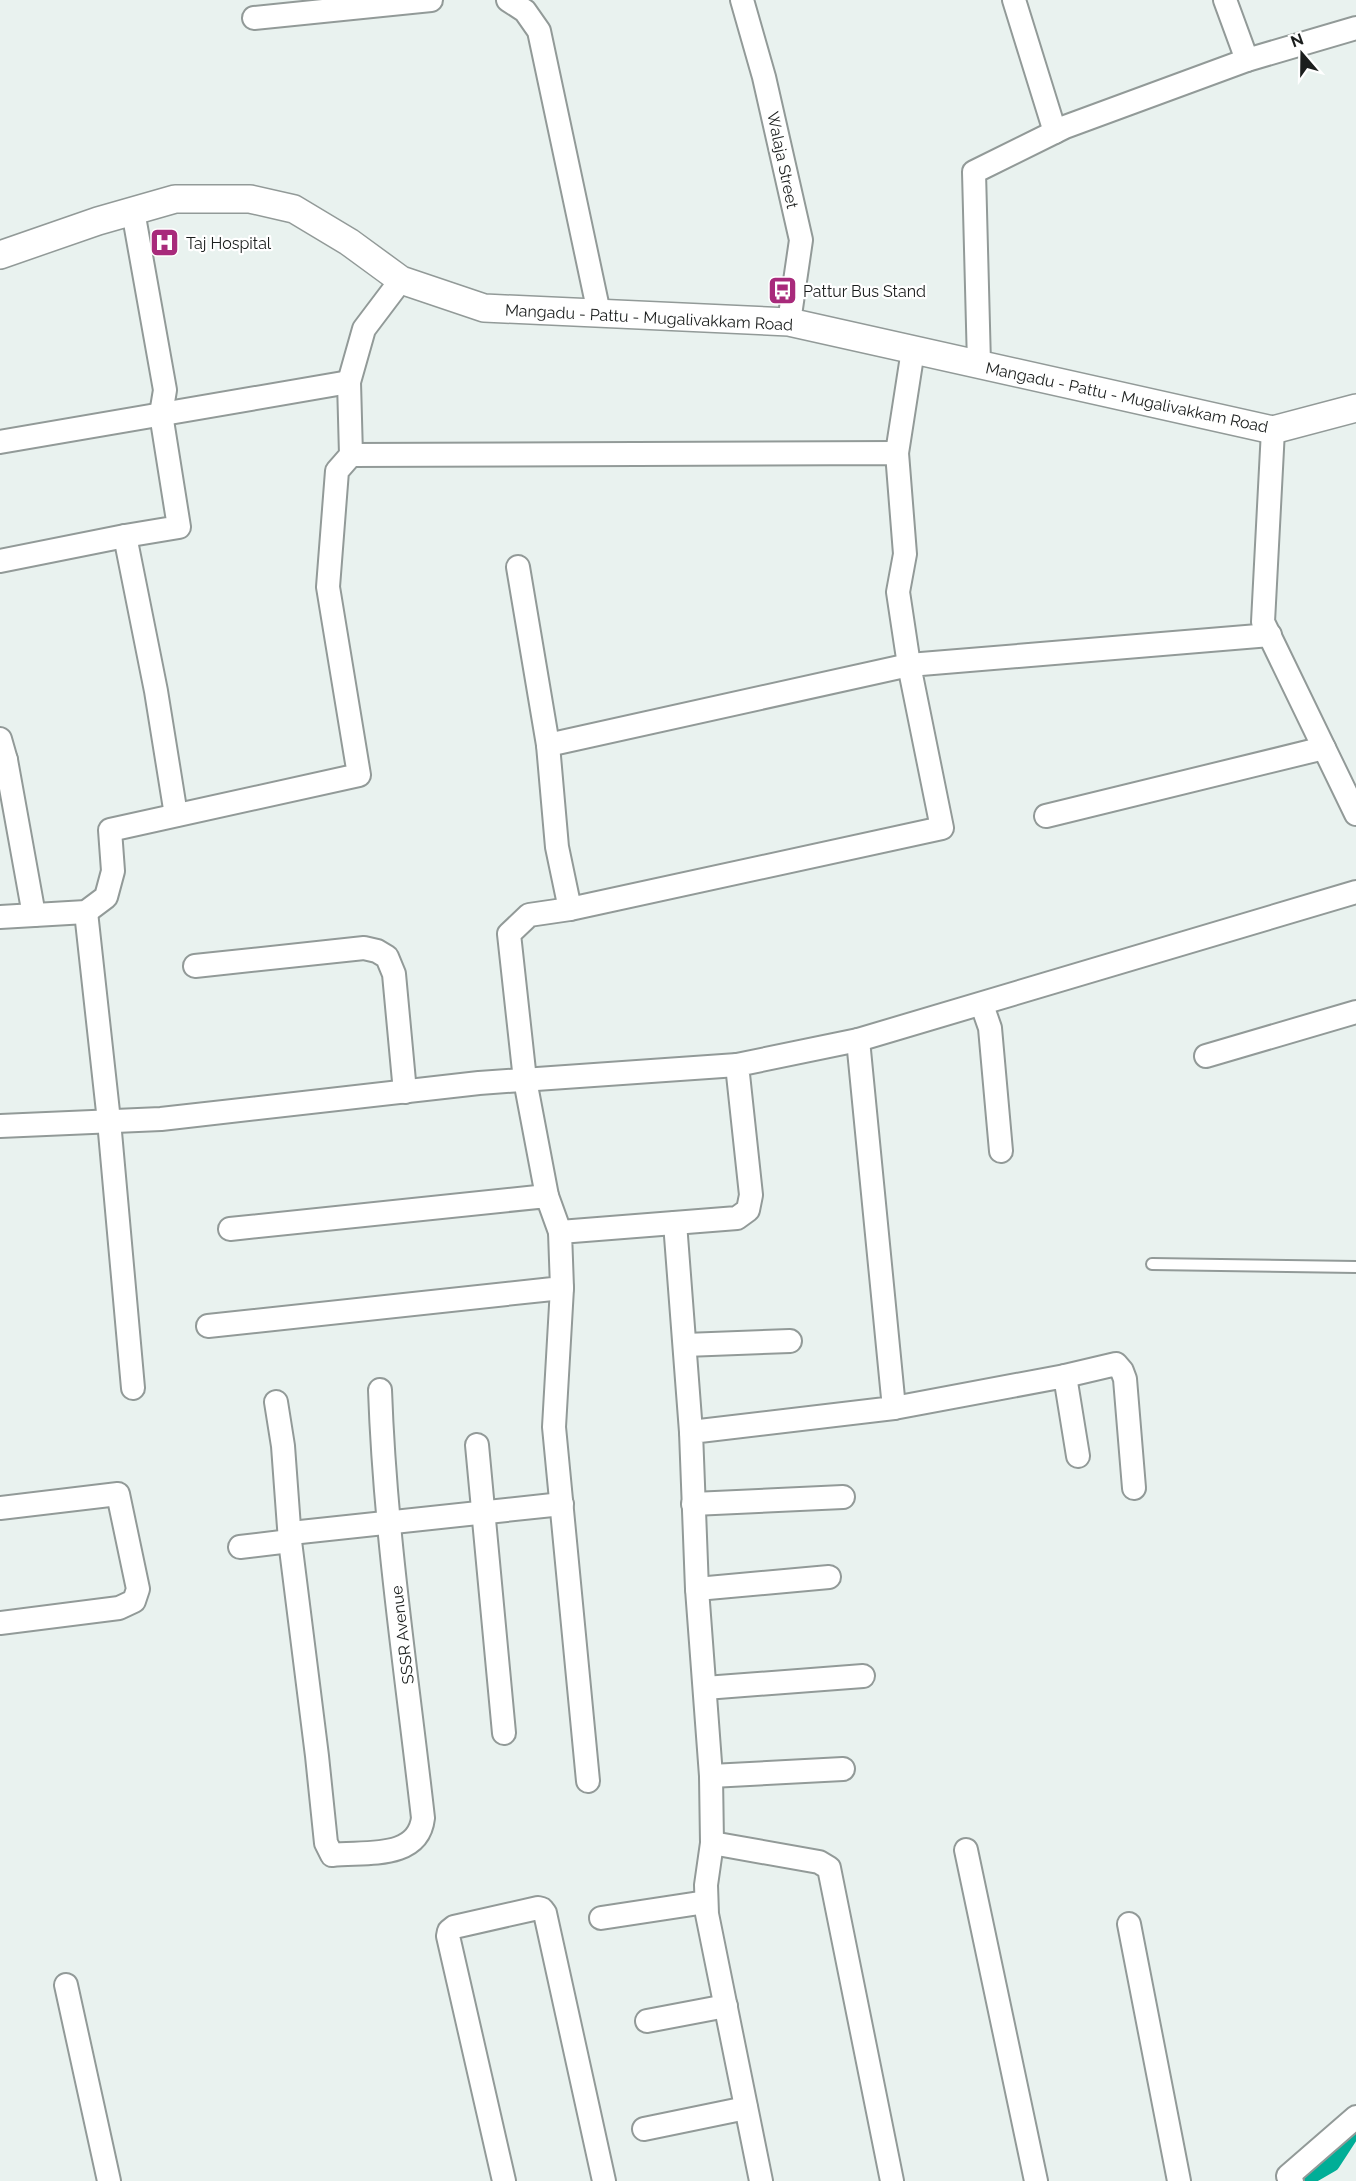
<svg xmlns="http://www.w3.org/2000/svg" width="1356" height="2181" font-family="Raleway,sans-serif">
  <rect width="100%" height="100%" fill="#e9f2ef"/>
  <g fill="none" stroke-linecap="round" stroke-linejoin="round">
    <polyline stroke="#01ae97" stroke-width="21" points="1309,2174 1330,2162 1356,2122"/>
    <defs>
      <polyline id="service" points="1152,1264 1356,1267"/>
      <g id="minor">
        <polyline points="508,0 525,11 539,31 599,313"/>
        <polyline points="742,0 764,77 801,240 789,322"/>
        <polyline points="1014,0 1055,132"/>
        <polyline points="1225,0 1247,60"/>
        <polyline points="254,18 431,0"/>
        <polyline points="979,364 974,172 1065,127 1247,60 1356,28"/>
        <polyline points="1273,430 1263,622 1356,814"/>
        <polyline points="0,442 349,382"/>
        <polyline points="897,453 913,350"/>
        <polyline points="351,455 897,453 905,554 898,592 909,665 548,745"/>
        <polyline points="125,536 156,691 176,815"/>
        <polyline points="0,561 125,536 179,527 161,414 165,390 133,211"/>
        <polyline points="518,567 548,745 557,847 570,909 942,828 909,665 1270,635"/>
        <polyline points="0,739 6,760"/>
        <polyline points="0,761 6,760 34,915"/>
        <polyline points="1046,816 1324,748"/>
        <polyline points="86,912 109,1121 133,1388"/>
        <polyline points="0,917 86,912 106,897 113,871 110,830 359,775 328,587 337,471 351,455 349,382 364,329 401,280"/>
        <polyline points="195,966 364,948 377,951 387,957 394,974 405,1092"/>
        <polyline points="982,1005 990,1028 1001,1151"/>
        <polyline points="1206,1056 1356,1012"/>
        <polyline points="0,1126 161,1119 479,1083 737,1065"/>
        <polyline points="547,1196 525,1080 509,934 529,915 570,909"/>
        <polyline points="675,1223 691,1432"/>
        <polyline points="230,1229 547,1196 560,1232"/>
        <polyline points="562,1288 554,1427 588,1781"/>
        <polyline points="208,1326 562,1288 560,1232 737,1218 748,1210 751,1195 737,1065 858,1040"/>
        <polyline points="685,1345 790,1341"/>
        <polyline points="1065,1376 1116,1364 1122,1371 1125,1379 1134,1488"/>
        <path d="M276 1402 283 1446 290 1541 317 1756 326 1843 332 1855C363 1851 418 1861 423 1818 407 1676 385 1534 380 1390"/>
        <polyline points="894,1408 1065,1376 1078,1456"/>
        <polyline points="477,1445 504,1733"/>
        <polyline points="693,1504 843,1497"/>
        <polyline points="0,1508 118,1494 138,1589 134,1601 119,1608 0,1623"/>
        <polyline points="240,1547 290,1541 291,1533 562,1504"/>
        <polyline points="697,1589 829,1577"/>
        <polyline points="705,1688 863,1676"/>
        <polyline points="711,1776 843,1769"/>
        <polyline points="712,1843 819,1862 829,1868 892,2181"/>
        <polyline points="966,1850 1036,2181"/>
        <polyline points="601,1918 706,1902"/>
        <polyline points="1129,1924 1179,2181"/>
        <polyline points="66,1985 109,2181"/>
        <polyline points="647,2021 726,2006"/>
        <polyline points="644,2129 746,2108"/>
        <polyline points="504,2181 448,1936 449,1931 454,1927 538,1908 542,1909 545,1913 604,2181"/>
        <polyline points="761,2181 707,1914 706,1885 712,1843 711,1776 697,1589 691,1432 894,1408 858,1040 1356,892"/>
        <polyline points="1292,2181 1288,2176 1356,2117"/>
      </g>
      <polyline id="tertiary" points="0,255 98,221 175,199 250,199 294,209 349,242 401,280 484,308 789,322 1273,430 1356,408"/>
    </defs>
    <use href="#service" stroke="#929a98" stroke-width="14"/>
    <use href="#minor" stroke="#929a98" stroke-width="26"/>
    <use href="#tertiary" stroke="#929a98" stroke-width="30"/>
    <use href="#service" stroke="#fff" stroke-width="10"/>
    <use href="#minor" stroke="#fff" stroke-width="22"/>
    <use href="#tertiary" stroke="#fff" stroke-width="27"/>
  </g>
  <defs>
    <symbol id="hospital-square" viewBox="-11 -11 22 22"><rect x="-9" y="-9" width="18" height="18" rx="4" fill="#a82a7b" stroke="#fff"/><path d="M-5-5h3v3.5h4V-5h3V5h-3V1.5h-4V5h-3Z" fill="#fff"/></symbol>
    <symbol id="bus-square" viewBox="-11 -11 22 22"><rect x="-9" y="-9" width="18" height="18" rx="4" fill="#a82a7b" stroke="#fff"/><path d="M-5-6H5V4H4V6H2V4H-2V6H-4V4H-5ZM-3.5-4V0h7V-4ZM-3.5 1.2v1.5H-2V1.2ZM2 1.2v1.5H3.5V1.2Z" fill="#fff"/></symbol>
  </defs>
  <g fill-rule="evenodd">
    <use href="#hospital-square" x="148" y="226" width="33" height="33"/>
    <use href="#bus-square" x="766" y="274" width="33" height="33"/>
  </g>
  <g text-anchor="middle" stroke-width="4.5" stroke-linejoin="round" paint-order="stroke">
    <g font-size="16" fill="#1b1e1d" stroke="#fff">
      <text transform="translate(783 160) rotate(78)" y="6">Walaja Street</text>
      <text transform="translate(649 317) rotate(3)" y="6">Mangadu - Pattu - Mugalivakkam Road</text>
      <text transform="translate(1127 397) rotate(12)" y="6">Mangadu - Pattu - Mugalivakkam Road</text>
      <text transform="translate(402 1635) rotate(-97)" y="6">SSSR Avenue</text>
    </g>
    <g font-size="16" fill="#1b1e1d" stroke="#fff" text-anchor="start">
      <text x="186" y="249">Taj Hospital</text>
      <text x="803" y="297">Pattur Bus Stand</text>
    </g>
  </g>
  <g transform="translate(1302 54) rotate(340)" stroke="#ffffff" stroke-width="4.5" paint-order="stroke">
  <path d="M0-4.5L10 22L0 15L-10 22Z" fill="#1b1e1d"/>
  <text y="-9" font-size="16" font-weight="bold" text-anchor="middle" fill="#1b1e1d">N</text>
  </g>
</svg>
